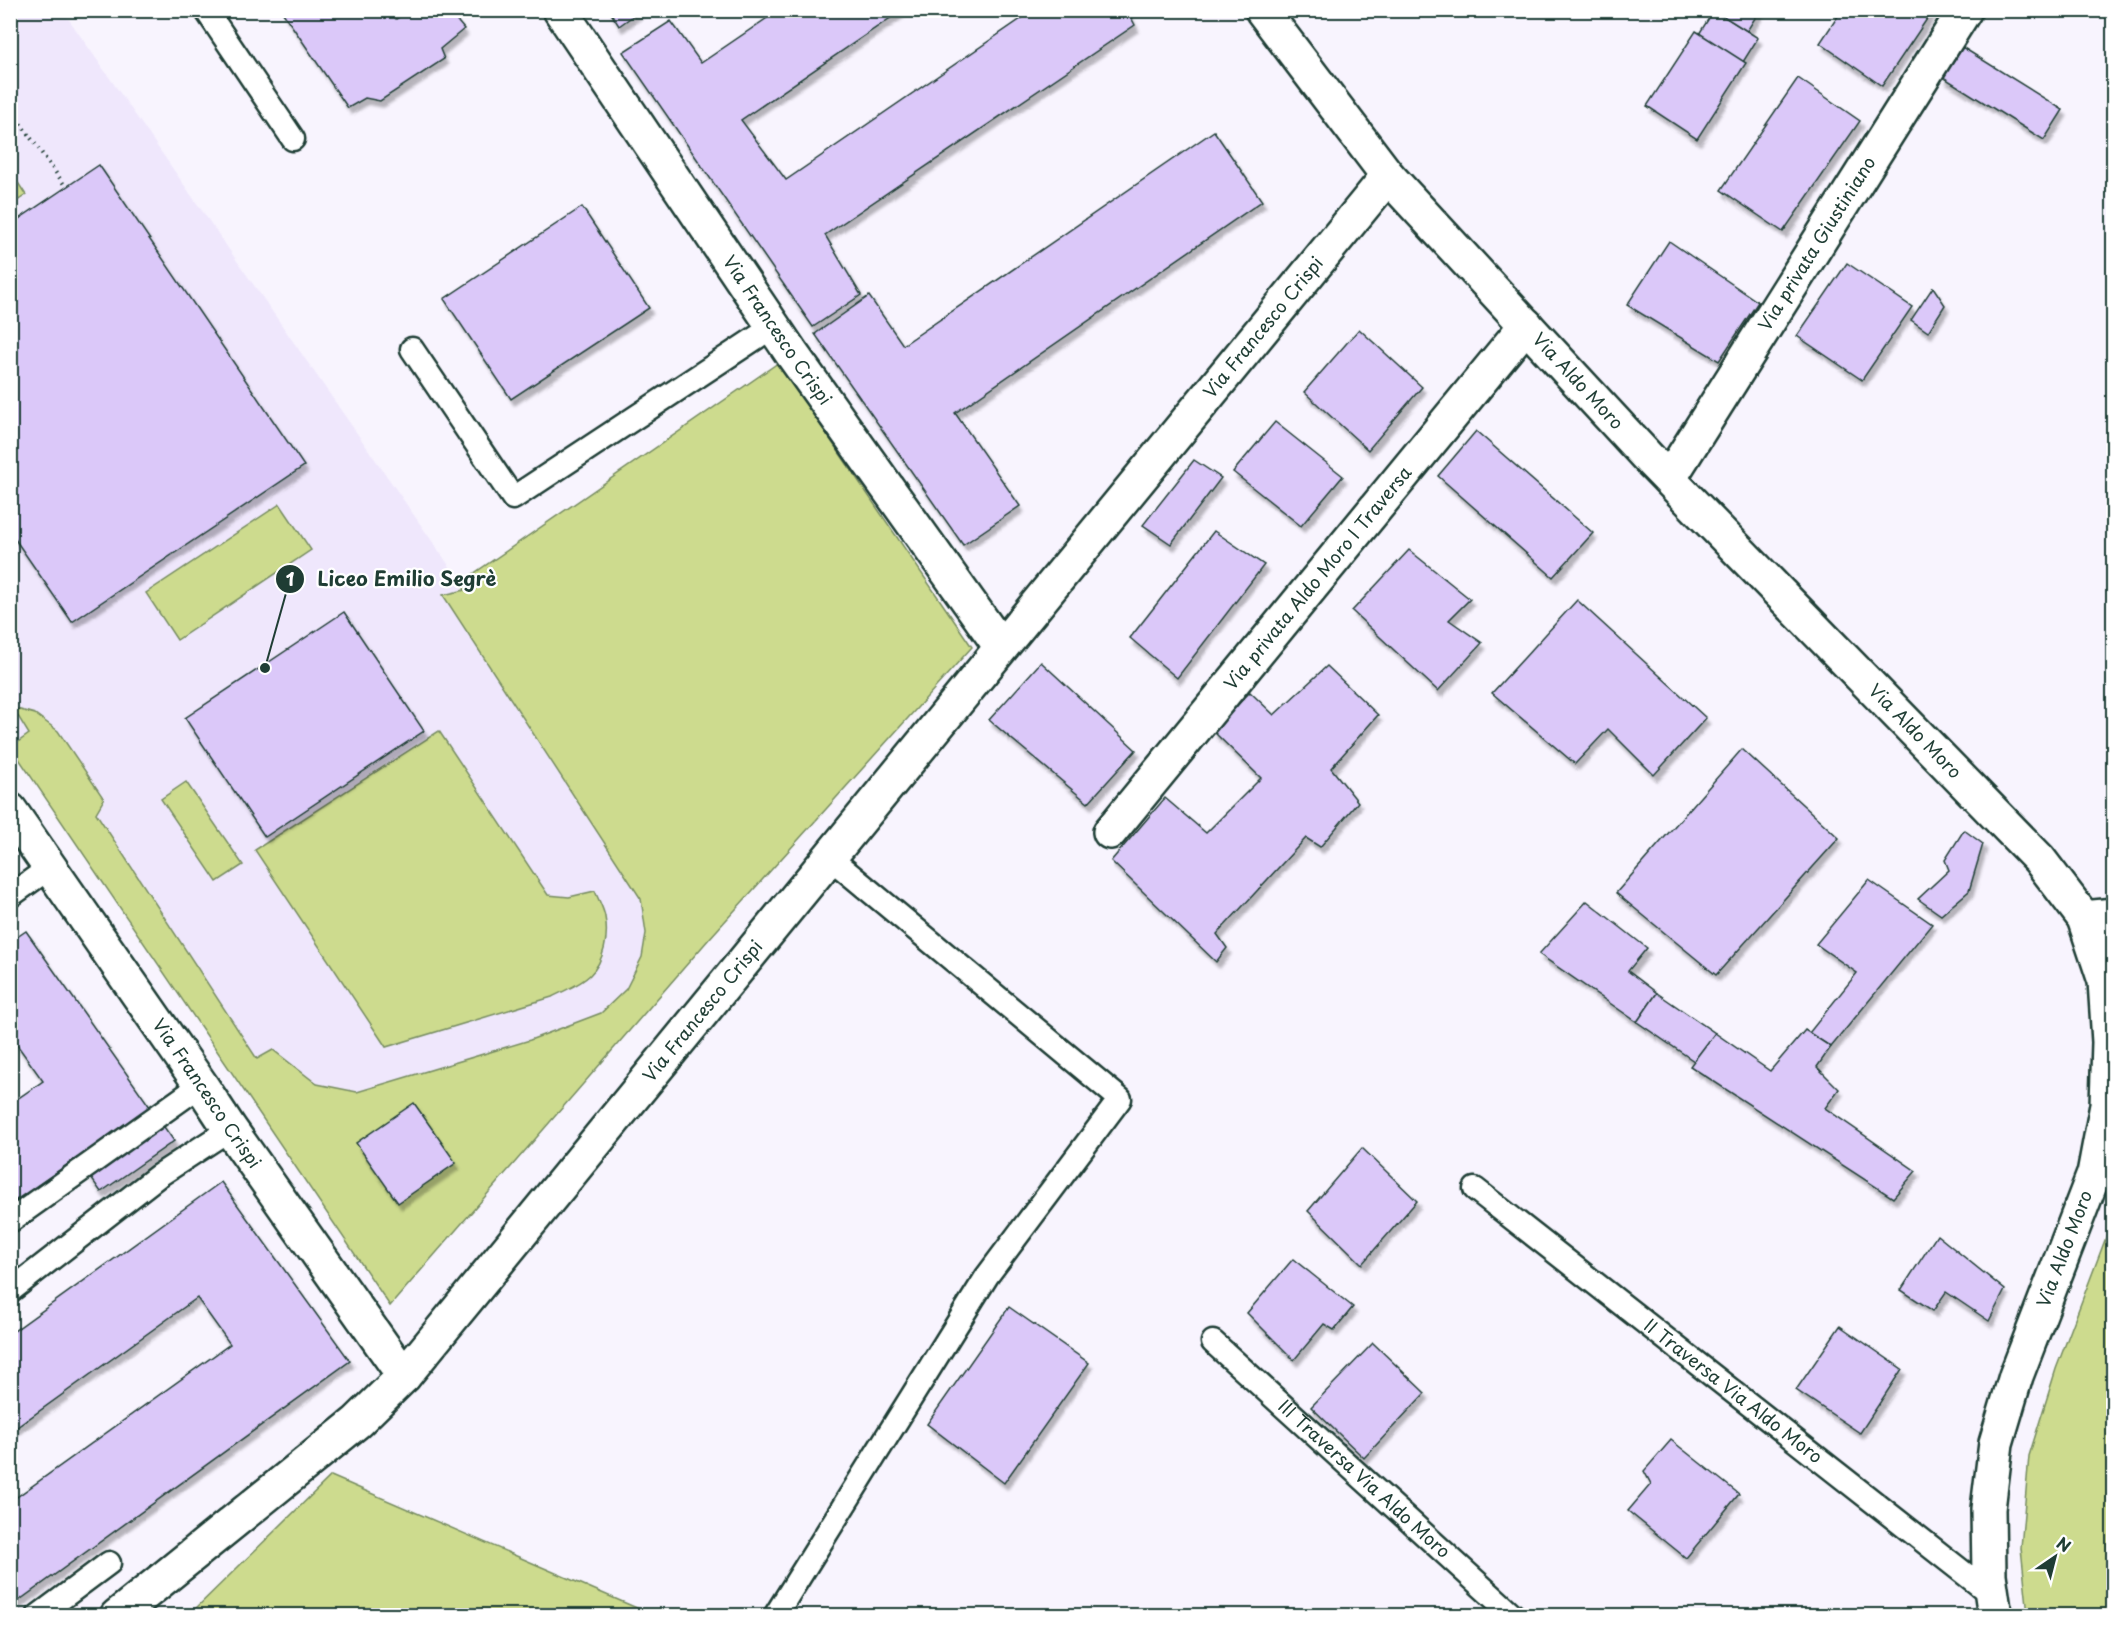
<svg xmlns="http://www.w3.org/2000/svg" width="2124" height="1626" font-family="'Playpen Sans',sans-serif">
  <defs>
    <filter id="shadow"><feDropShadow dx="3.5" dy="6" stdDeviation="1.5" flood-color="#0004"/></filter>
  </defs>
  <rect width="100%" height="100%" fill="#f8f4fe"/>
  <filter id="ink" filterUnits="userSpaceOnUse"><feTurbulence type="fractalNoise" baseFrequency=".0167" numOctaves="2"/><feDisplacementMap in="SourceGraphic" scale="12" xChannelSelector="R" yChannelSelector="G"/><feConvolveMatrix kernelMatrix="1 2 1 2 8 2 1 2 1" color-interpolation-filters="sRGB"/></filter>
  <g filter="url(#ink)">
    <polygon fill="#efe7fc" points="10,11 63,11 709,939 390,1306 11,745"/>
    <g fill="#cddb8e" stroke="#768c61" stroke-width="1.5">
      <polygon points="11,172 26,195 11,205 10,205"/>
      <polygon points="778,363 972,647 709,939 390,1306 11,747 29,734 13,708 35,714 58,731 104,799 96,813 257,1059 273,1050 317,1084 357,1092 530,1040 601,1013 626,989 642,957 646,933 641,899 443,595 465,590 460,583"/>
      <polygon points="280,504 311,550 177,640 146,593"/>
      <path d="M439 731 548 895 569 897 595 891C598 899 604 909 605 917 609 937 604 961 590 975 580 985 565 990 552 997L386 1047 255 850Z"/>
      <polygon points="186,782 243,865 217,882 161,799"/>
      <polygon points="2113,1219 2113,1615 2028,1615 2021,1548 2029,1456 2056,1369"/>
      <polygon points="331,1476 653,1615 189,1615"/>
    </g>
    <g fill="#dbc8f9" stroke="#1f3d34" stroke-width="1.5" filter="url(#shadow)">
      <polygon points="286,10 389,10 396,19 410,10 448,10 464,29 440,49 444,59 380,101 365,98 348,108 283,13"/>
      <polygon points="609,10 641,10 619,26"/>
      <polygon points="779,10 902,10 741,120 786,180 1034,10 1127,10 1135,25 825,235 861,295 813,327 623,52 671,21 701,63"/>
      <polygon points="1714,10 1758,38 1743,62 1699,34"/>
      <polygon points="1722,10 1760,10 1747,31 1720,14"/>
      <polygon points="1842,10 1933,10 1882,86 1820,43"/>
      <polygon points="1696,31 1746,63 1697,139 1647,106"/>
      <polygon points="1962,47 2063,110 2044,140 1943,77"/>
      <polygon points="1798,78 1860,121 1783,232 1721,190"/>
      <polygon points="1214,131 1262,201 955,413 1020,506 963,545 815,334 869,296 903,345"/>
      <polygon points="99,165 304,466 72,622 10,532 10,225"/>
      <polygon points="582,207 649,308 511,399 444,299"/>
      <polygon points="1669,241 1758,302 1719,361 1627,305"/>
      <polygon points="1847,263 1912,307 1862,380 1797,336"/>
      <polygon points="1933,287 1945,305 1928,332 1911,320"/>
      <polygon points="1359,329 1422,387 1368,450 1304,392"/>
      <polygon points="1275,422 1343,476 1301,526 1233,472"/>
      <polygon points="1476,431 1593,533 1553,577 1438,476"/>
      <polygon points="1194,460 1221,478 1171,544 1143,525"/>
      <polygon points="1214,531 1264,565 1177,678 1130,638"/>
      <polygon points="1409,550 1470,599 1449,620 1482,643 1438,691 1352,611"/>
      <polygon points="1577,600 1706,718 1654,775 1608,729 1575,764 1492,693"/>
      <polygon points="344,612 424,731 265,837 185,718"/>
      <polygon points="1041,662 1136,750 1088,803 989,720"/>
      <polygon points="1327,666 1378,715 1331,768 1358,802 1320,847 1306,838 1217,934 1227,948 1216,962 1111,861 1165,798 1206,833 1261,778 1213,731 1250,692 1274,715"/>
      <polygon points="1742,749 1839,838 1716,975 1616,893"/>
      <polygon points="1964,830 1983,844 1969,891 1941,915 1918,899 1949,870 1945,860"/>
      <polygon points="1869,880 1932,924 1831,1047 1809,1033 1857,973 1816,944"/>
      <polygon points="1587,901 1647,948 1628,971 1657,993 1637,1022 1539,954"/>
      <polygon points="26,931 174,1141 101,1192 77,1158 10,1204 10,1104 43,1081 10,1035 10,942"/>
      <polygon points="1657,993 1715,1033 1694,1061 1637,1022"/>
      <polygon points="1805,1030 1831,1047 1817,1067 1839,1089 1825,1108 1916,1171 1893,1198 1690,1066 1715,1033 1770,1071"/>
      <polygon points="414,1103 456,1163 398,1203 356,1143"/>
      <polygon points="1362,1148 1417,1201 1362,1264 1308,1211"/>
      <polygon points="221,1182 350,1361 10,1607 10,1502 230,1344 197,1298 10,1432 10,1334"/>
      <polygon points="1937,1235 2005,1290 1989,1321 1946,1292 1933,1311 1901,1290"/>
      <polygon points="1293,1259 1353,1307 1334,1330 1324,1324 1294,1360 1247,1313"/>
      <polygon points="1009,1307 1089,1363 1004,1483 927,1424"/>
      <polygon points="1840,1326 1902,1369 1860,1433 1796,1390"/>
      <polygon points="1373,1343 1425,1393 1364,1458 1311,1407"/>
      <polygon points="1671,1440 1739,1494 1686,1558 1628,1511 1651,1484 1644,1471"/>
      <polygon points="1854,1609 1862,1616 1848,1616"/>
    </g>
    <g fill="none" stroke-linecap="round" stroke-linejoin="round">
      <defs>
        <g id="service">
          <polyline points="206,10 293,139"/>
          <polyline points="412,349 513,498 774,326"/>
          <polyline points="10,896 49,868"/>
          <path id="s1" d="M1475 1189 1992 1595"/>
          <polyline points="10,1221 201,1085"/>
          <polyline points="10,1291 158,1176 230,1129"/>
          <path id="s2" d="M1213 1342 1514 1616"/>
          <polyline points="38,1616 109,1563"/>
          <polyline points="775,1616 987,1276 1120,1099 829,857"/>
        </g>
        <g id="minor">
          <path id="s3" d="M560 10 792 354 1001 647"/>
          <path id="s4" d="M1262 10 1388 176 1653 463 2039 859 2084 918 2105 981 2109 1042 2107 1105 2094 1174 2016 1376 1996 1443 1988 1509 1989 1575 1995 1616"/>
          <path id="s5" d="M1669 479 1965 10"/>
          <path id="s6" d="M10 810 201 1085 230 1129 404 1376"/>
          <path id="s7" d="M1110 832 1526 325"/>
          <polyline points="2084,918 2114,915"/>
          <path id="s8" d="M117 1616 357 1422 404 1376 1388 176"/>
        </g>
      </defs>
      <use href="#service" stroke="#1f3d34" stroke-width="27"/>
      <use href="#minor" stroke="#1f3d34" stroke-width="38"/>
      <polyline stroke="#1f3d34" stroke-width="4" stroke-dasharray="1.5 4.5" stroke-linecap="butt" points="10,109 66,187"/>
      <use href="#service" stroke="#fff" stroke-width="22"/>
      <use href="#minor" stroke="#fff" stroke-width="33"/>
    </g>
  </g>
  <g text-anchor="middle" stroke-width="4.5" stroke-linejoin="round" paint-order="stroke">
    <g font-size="18" fill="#1f3d34" stroke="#fff">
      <text dy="6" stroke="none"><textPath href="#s5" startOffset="278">Via privata Giustiniano</textPath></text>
      <text dy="6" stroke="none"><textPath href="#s8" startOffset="1730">Via Francesco Crispi</textPath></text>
      <text dy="6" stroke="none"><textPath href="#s3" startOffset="387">Via Francesco Crispi</textPath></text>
      <text dy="6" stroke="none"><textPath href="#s4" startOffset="488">Via Aldo Moro</textPath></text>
      <text dy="6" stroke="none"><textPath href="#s7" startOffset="328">Via privata Aldo Moro I Traversa</textPath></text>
      <text dy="6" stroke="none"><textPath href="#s4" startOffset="974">Via Aldo Moro</textPath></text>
      <text dy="6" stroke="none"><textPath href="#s8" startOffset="846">Via Francesco Crispi</textPath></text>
      <text dy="6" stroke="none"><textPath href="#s6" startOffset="345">Via Francesco Crispi</textPath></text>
      <text transform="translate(2065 1249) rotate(-69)" y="6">Via Aldo Moro</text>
      <text dy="6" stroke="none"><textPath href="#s1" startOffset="328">II Traversa Via Aldo Moro</textPath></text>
      <text dy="6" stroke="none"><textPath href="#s2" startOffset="204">III Traversa Via Aldo Moro</textPath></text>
    </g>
  </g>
  <path fill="none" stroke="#1f3d34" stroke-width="2" d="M265 668L290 579"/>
  <g fill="#1f3d34" stroke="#fff" stroke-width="2">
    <circle cx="265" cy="668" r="6"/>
    <circle cx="290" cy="579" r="15"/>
  </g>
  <g font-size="18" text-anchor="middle" font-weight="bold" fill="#fff">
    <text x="290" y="586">1</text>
  </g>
  <g font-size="20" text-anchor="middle" font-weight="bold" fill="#1f3d34" stroke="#fff" stroke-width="4.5" stroke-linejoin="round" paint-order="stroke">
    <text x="407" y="586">Liceo Emilio Segrè</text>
  </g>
  <rect width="2124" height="1626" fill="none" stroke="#fff" stroke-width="36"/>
  <rect x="18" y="18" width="2088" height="1590" fill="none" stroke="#1f3d34" stroke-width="2" filter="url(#ink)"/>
  <g transform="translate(2055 1557) rotate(35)" stroke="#ffffff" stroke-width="4.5" paint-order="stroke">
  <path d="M0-4.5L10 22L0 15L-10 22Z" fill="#1f3d34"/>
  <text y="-9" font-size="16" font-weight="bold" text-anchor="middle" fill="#1f3d34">N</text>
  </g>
</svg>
